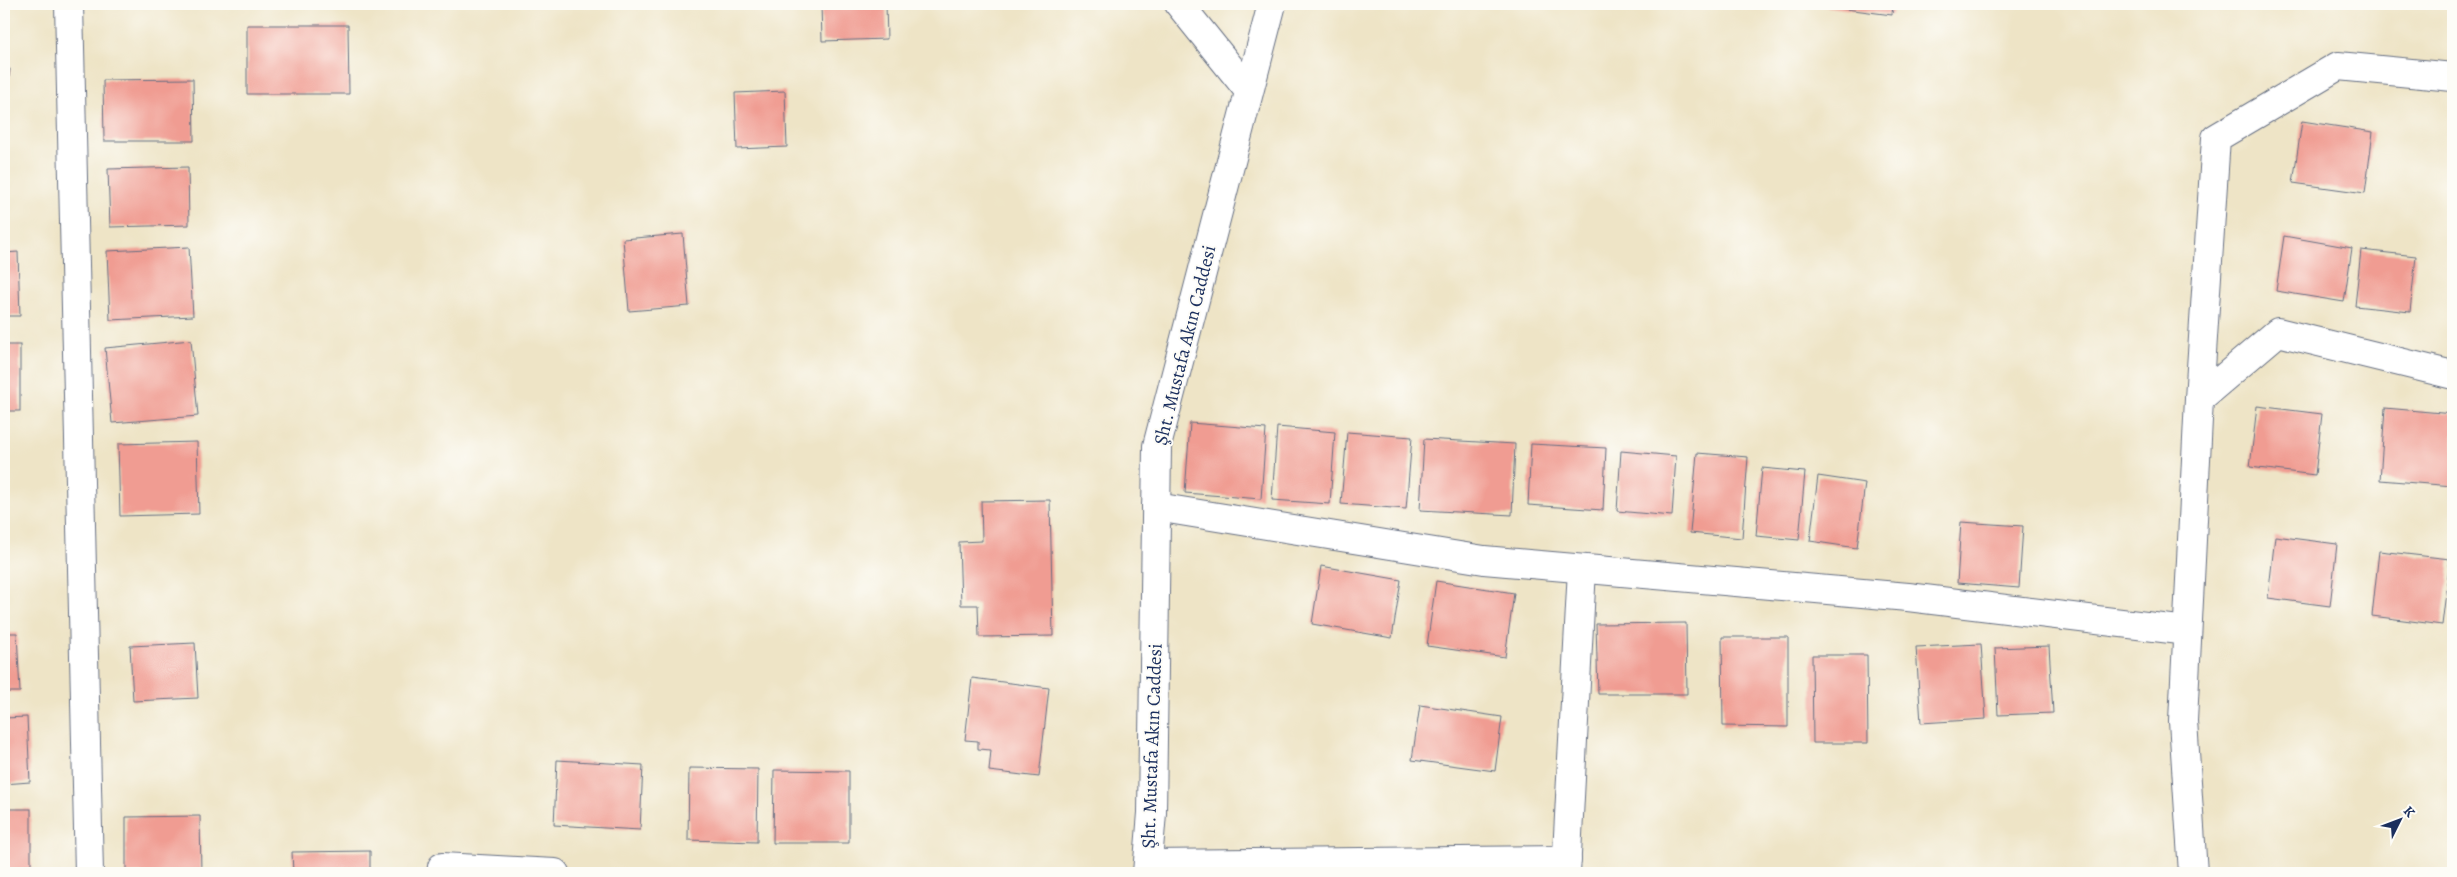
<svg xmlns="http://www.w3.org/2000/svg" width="2457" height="877" font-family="Alegreya,serif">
  <rect width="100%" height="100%" fill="#fdfcf7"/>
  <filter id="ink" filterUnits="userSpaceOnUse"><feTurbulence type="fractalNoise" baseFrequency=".02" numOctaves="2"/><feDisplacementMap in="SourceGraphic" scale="10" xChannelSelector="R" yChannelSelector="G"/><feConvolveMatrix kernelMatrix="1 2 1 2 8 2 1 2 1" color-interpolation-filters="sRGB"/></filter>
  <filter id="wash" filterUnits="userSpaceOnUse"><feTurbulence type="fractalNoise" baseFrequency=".0096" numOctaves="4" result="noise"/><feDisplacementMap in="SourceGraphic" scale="20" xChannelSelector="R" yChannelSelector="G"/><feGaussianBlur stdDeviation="1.12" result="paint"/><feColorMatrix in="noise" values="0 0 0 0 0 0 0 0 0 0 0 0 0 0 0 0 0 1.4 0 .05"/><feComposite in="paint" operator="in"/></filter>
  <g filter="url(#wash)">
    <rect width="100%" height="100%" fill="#eee4c6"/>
    <g id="blocks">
      <g fill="#f09c92">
        <polygon points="821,4 886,4 887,39 822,41"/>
        <polygon points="1807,4 1893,4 1892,15"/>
        <polygon points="247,25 348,25 349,94 247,94"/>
        <polygon points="4,68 10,69 5,114 4,113"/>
        <polygon points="193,79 194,141 104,141 103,80"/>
        <polygon points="785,91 787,147 737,149 735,93"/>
        <polygon points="2302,121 2373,132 2365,193 2293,183"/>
        <rect x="4" y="162" width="4" height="62"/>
        <polygon points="188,167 189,225 110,227 108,169"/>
        <polygon points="683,234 689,306 629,311 623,239"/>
        <polygon points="2284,236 2352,248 2344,302 2276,291"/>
        <polygon points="189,247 193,316 110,320 107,251"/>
        <polygon points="2361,250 2416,256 2410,312 2355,306"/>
        <polygon points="18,252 20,316 4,316 4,253"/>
        <polygon points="191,340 198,416 112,423 105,348"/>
        <rect x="4" y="345" width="16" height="66"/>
        <polygon points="2257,406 2322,414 2315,475 2250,467"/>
        <polygon points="2385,408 2453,414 2453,486 2380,480"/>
        <polygon points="1190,423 1266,429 1261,499 1185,493"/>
        <polygon points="1277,427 1335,432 1330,504 1272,500"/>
        <polygon points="1347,432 1412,437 1406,509 1341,504"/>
        <polygon points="1424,439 1515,444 1512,515 1420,510"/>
        <polygon points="197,442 199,514 120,516 118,444"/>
        <polygon points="1531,444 1606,448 1603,510 1528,505"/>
        <polygon points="1621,451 1676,456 1672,516 1617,511"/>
        <polygon points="1697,453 1748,457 1742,538 1690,533"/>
        <polygon points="1762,468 1805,472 1799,540 1756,536"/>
        <polygon points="1818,476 1865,483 1857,548 1810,541"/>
        <polygon points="1050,500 1053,636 979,637 978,605 961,605 959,542 982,541 981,501"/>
        <polygon points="1961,522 2023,526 2019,588 1957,583"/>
        <polygon points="2275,536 2337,544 2330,606 2268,598"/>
        <polygon points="2379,551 2450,559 2442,625 2372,616"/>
        <polygon points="1321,566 1401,580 1392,638 1312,624"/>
        <polygon points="1436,581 1514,593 1505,657 1427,646"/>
        <polygon points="1686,623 1687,694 1598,694 1596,624"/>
        <polygon points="4,633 17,633 20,692 4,692"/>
        <polygon points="1722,637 1788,637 1788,727 1723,726"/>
        <polygon points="195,643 198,698 133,701 130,646"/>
        <polygon points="1981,644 1986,719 1921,723 1916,647"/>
        <polygon points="2049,646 2053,713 1998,715 1995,648"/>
        <polygon points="1812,655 1867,655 1868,743 1813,743"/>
        <polygon points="972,678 1049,688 1039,777 989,771 991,750 978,749 978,741 965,740"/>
        <polygon points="1420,705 1502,717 1495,771 1412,760"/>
        <polygon points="27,717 30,782 4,784 4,718"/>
        <polygon points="557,760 643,765 640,830 554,825"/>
        <polygon points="689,768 758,769 757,842 688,840"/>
        <polygon points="774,770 849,771 849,843 773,843"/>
        <rect x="4" y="809" width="27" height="64"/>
        <polygon points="200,816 201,873 126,873 126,817"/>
        <polygon points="370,851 370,873 293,873 292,852"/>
      </g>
    </g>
  </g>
  <g filter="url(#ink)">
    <use href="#blocks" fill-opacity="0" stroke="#656e82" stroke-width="1"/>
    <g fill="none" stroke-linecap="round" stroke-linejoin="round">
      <defs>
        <g id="street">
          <polyline points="69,4 89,873"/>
          <polyline points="1179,4 1249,91"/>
          <polyline points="2199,399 2278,332 2453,375"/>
          <polyline points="1156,507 1484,560 1908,597 2187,631"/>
          <polyline points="1148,864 1567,860"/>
          <polyline points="441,873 442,867 555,873"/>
          <polyline points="1147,873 1152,813 1157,446 1272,4"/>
          <polyline points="1566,873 1582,569"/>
          <polyline points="2193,873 2183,721 2199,399 2216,138 2338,66 2453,77"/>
        </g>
      </defs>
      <use href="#street" stroke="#656e82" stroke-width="30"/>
      <use href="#street" stroke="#fff" stroke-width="28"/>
    </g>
  </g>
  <g text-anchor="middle" stroke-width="4" stroke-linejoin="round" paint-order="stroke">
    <g font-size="19" fill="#1b2f5e" stroke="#fdfcf7">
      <text transform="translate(1184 345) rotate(-76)" y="7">Şht. Mustafa Akın Caddesi</text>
      <text transform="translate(1151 746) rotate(-88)" y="7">Şht. Mustafa Akın Caddesi</text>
    </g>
  </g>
  <rect width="2457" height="877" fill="none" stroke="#fdfcf7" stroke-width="20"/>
  <g transform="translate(2400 820) rotate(48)" stroke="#fdfcf7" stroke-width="4" paint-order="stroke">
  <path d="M0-4L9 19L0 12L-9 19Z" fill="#1b2f5e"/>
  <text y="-8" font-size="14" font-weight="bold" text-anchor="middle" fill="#1b2f5e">K</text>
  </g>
</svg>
